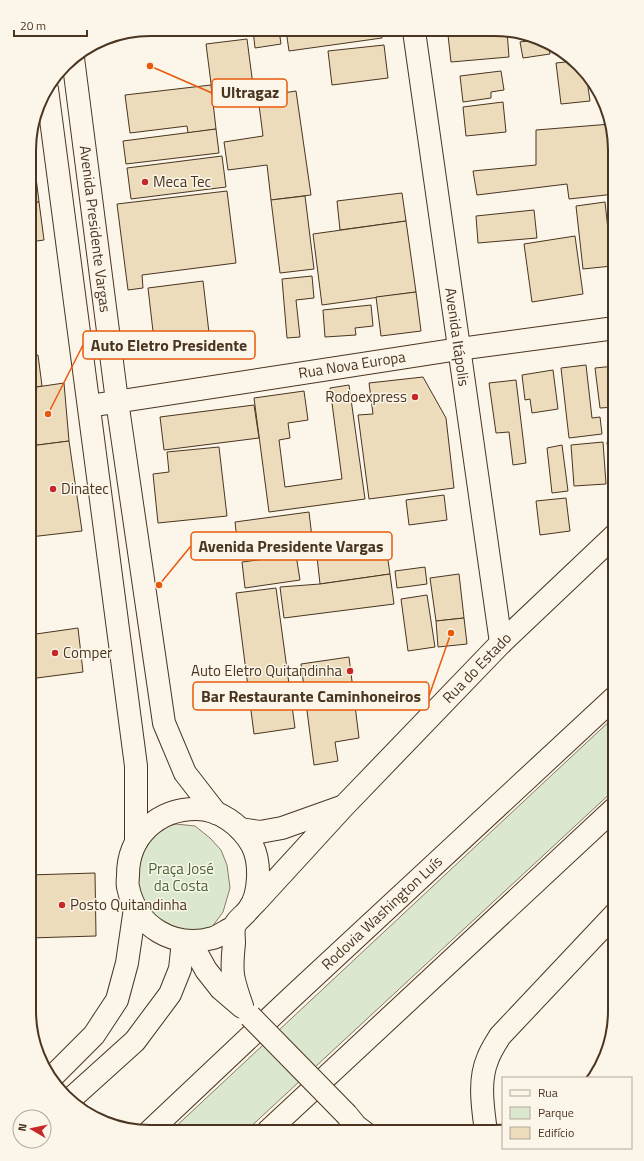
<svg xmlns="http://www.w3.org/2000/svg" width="644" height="1161" font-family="'Titillium Web',sans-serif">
  <rect width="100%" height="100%" fill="#fbf6e9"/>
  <g fill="#dce7d0" stroke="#887966">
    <polygon points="615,716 615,789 246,1131 171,1131"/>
    <polygon points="176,824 195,826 210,838 221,850 227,865 230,888 223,912 212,927 198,934 168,932 140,905 134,864 155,829"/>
  </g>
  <g fill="#ecdcbc" stroke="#4a3520">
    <polygon points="253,30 279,30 281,44 255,48"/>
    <polygon points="286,30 300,30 300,36 320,34 319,30 381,30 382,38 289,51"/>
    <polygon points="488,31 507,31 509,57 451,62 448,35"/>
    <polygon points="247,39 254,93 213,99 206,44"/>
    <polygon points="534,40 549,47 550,54 523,58 520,42"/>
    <polygon points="384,45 388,78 332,85 328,51"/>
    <polygon points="575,61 587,80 590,101 561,104 556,63"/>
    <polygon points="501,71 504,90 491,92 491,98 463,102 460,76"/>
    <polygon points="211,85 216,129 188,133 187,126 130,133 125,95"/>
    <polygon points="296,91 311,195 271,200 267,165 228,170 224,142 263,136 258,97"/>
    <polygon points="503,102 506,132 466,136 463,107"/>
    <polygon points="611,124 615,150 615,194 569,199 567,184 477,195 473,171 536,165 536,130"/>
    <polygon points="216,129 219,153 126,164 123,141"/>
    <polygon points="222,156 226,187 131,199 127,168"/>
    <polygon points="35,169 39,202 30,203 30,170"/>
    <polygon points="227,191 236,263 142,275 143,288 128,290 117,204"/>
    <polygon points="402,193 406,221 340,230 337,201"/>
    <polygon points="305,196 314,269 280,273 271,200"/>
    <polygon points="39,202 44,240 30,242 30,203"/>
    <polygon points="605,202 612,266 583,269 576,206"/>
    <polygon points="534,210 537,238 478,243 476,216"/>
    <polygon points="406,221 416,292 322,305 313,234"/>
    <polygon points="575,236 583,294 532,302 524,244"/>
    <polygon points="312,276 314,298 296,300 300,337 287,338 282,279"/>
    <polygon points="203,281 211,350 156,357 148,288"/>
    <polygon points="30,286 33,311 30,311"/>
    <polygon points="416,292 421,331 381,336 376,297"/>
    <polygon points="371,305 373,326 355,328 356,335 325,337 323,310"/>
    <polygon points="38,355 42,386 30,388 30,357"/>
    <polygon points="586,365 592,418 600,417 602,434 569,438 561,368"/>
    <polygon points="615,366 615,407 600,408 595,368"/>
    <polygon points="553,370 558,409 532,413 530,399 525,400 522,375"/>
    <polygon points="423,377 446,418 454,488 369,499 358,415 373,414 369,383"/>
    <polygon points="516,380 526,463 513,465 509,432 496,433 489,383"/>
    <polygon points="64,383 69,441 30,446 30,388"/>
    <polygon points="349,385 365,499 269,512 254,398 304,391 308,420 288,423 290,438 279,440 285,487 342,479 330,388"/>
    <polygon points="254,405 259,438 164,450 160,417"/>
    <polygon points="69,441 82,531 30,537 30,446"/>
    <polygon points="615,441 615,466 610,467 607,442"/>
    <polygon points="603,442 606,484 574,486 571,445"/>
    <polygon points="562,445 568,491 552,493 547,448"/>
    <polygon points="219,447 227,516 158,523 153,474 169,472 167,452"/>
    <polygon points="444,495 447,520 409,525 406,500"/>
    <polygon points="566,498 570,531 540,535 536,501"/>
    <polygon points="309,512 313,546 239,556 235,522"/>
    <polygon points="385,540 390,574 320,584 316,548"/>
    <polygon points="296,555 300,580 245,588 242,562"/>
    <polygon points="425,567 427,584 397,588 395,571"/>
    <polygon points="390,574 394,604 284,618 280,587 320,584"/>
    <polygon points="459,574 464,618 436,621 430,578"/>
    <polygon points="276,588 295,728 254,734 236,593"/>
    <polygon points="427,595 435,647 408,651 401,599"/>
    <polygon points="464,618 467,644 438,647 436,621"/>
    <polygon points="78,628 83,672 29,679 29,635"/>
    <polygon points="349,657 359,738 335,742 338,761 314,765 301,664"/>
    <polygon points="95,873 96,936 29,938 29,875"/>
  </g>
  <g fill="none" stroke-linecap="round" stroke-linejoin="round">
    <defs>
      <g id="minor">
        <polyline points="414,31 501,643"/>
        <polyline points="89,406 459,349 615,328"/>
        <polyline points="53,1076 94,1035 117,1000 127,963 135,908"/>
        <polyline points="69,1099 74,1096 135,1041 170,994 180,969 183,941"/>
      </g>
      <g id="tertiary">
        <polyline points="240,829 260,832 282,828 341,807"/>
        <polyline points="250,908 256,902 344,806 501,643 615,535"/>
      </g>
      <g id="secondary">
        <polyline points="73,58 117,401 164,723 185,773 216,813"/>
        <polyline points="47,89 136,766 136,842"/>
        <path d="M234 927C227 930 220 936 213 938 174 949 136 927 128 887 127 883 128 878 128 875 128 836 158 809 196 809 219 809 241 825 252 845 261 862 260 894 249 909 245 915 235 921 234 928 233 933 234 938 234 943 233 954 231 969 234 980 236 989 239 997 242 1006"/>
        <polyline points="190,941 206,970 221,989 242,1007"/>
        <polyline points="347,1115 356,1126 364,1132"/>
      </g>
      <g id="motorway">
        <polyline points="150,1131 292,997 615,697"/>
        <polyline points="268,1131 615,808"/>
        <path d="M486 1132C483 1108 478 1081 488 1058 491 1050 496 1043 500 1036L615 914"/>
      </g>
    </defs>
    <use href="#minor" stroke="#4a3520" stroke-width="24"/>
    <use href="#tertiary" stroke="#4a3520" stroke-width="24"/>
    <use href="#secondary" stroke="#4a3520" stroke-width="24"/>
    <use href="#motorway" stroke="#4a3520" stroke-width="24"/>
    <use href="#minor" stroke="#fbf6e9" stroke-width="22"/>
    <use href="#tertiary" stroke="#fbf6e9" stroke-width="22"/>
    <use href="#secondary" stroke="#fbf6e9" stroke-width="22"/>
    <use href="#motorway" stroke="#fbf6e9" stroke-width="22"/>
    <defs>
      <polyline id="secondary-bridge" points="250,1016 347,1115"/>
    </defs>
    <use href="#secondary-bridge" stroke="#4a3520" stroke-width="24" stroke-linecap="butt"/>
    <use href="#secondary-bridge" stroke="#fbf6e9" stroke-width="22"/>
  </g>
  <g fill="#c62828" stroke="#fbf6e9" stroke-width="1.5">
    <circle cx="145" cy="182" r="4"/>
    <circle cx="415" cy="397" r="4"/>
    <circle cx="53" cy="489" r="4"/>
    <circle cx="55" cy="653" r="4"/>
    <circle cx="350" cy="671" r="4"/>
    <circle cx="62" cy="905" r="4"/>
  </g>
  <g text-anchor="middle" stroke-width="3" stroke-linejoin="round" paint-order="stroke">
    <g font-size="15" fill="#4a3520" stroke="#fbf6e9" text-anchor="start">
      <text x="153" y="187">Meca Tec</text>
      <text x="407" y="402" text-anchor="end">Rodoexpress</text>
      <text x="61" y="494">Dinatec</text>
      <text x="63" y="658">Comper</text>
      <text x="342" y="676" text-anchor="end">Auto Eletro Quitandinha</text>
      <text x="70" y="910">Posto Quitandinha</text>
    </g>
    <g font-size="15" fill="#4a3520" stroke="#fbf6e9">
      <text transform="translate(95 229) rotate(83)" y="5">Avenida Presidente Vargas</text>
      <text transform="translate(457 337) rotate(82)" y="5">Avenida Itápolis</text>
      <text transform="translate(352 365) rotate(-9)" y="5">Rua Nova Europa</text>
      <text transform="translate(477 668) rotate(-46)" y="5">Rua do Estado</text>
      <text transform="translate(382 913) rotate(-43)" y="5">Rodovia Washington Luís</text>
    </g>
    <g font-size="15" fill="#436837" stroke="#fbf6e9">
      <text x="181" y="874">Praça José<tspan x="181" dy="17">da Costa</tspan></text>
    </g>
  </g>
  <path d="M0 0H644V1161H0ZM150 36H494A114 114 0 0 1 608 150V1011A114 114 0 0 1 494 1125H150A114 114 0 0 1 36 1011V150A114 114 0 0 1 150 36Z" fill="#fbf6e9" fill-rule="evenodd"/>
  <path fill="none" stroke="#4a3520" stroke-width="2" d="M150 36H494A114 114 0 0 1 608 150V1011A114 114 0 0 1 494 1125H150A114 114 0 0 1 36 1011V150A114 114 0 0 1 150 36Z"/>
  <path fill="none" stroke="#e8590c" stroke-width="1.5" d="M150 66L212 93M48 414L83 345M159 585L191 546M451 633L429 696"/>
  <g fill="#e8590c" stroke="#fbf6e9" stroke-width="1.5">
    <circle cx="150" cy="66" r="4"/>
    <circle cx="48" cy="414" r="4"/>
    <circle cx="159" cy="585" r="4"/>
    <circle cx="451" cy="633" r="4"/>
  </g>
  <g fill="#fbf6e9" stroke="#e8590c" stroke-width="1.5">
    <rect x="212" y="79" width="75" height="28" rx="4"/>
    <rect x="83" y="331" width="172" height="28" rx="4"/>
    <rect x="191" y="532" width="201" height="28" rx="4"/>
    <rect x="193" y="682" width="236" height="28" rx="4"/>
  </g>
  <g font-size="16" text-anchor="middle" font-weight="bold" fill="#4a3520">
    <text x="250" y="98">Ultragaz</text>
    <text x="169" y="351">Auto Eletro Presidente</text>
    <text x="291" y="552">Avenida Presidente Vargas</text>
    <text x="311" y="702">Bar Restaurante Caminhoneiros</text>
  </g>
  <rect x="502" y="1077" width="130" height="72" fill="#fbf6e9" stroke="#b4a999"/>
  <rect x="510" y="1090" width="20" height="6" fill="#fbf6e9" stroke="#b4a999"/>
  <text x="538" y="1097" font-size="12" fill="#4a3520">Rua</text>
  <rect x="510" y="1107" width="20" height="12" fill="#dce7d0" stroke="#b4a999"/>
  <text x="538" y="1117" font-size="12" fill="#4a3520">Parque</text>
  <rect x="510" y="1127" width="20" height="12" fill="#ecdcbc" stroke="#b4a999"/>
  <text x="538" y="1137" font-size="12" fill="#4a3520">Edifício</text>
  <g transform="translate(32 1129) rotate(279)"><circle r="19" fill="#fbf6e9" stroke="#b4a999"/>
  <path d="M0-3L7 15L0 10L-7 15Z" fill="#c62828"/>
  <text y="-6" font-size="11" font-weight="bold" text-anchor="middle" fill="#4a3520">N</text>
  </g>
  <path d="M14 30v6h73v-6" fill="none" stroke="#4a3520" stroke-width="2"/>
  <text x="20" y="30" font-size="12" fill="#4a3520" stroke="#fbf6e9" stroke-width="3" paint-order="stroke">20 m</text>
</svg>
